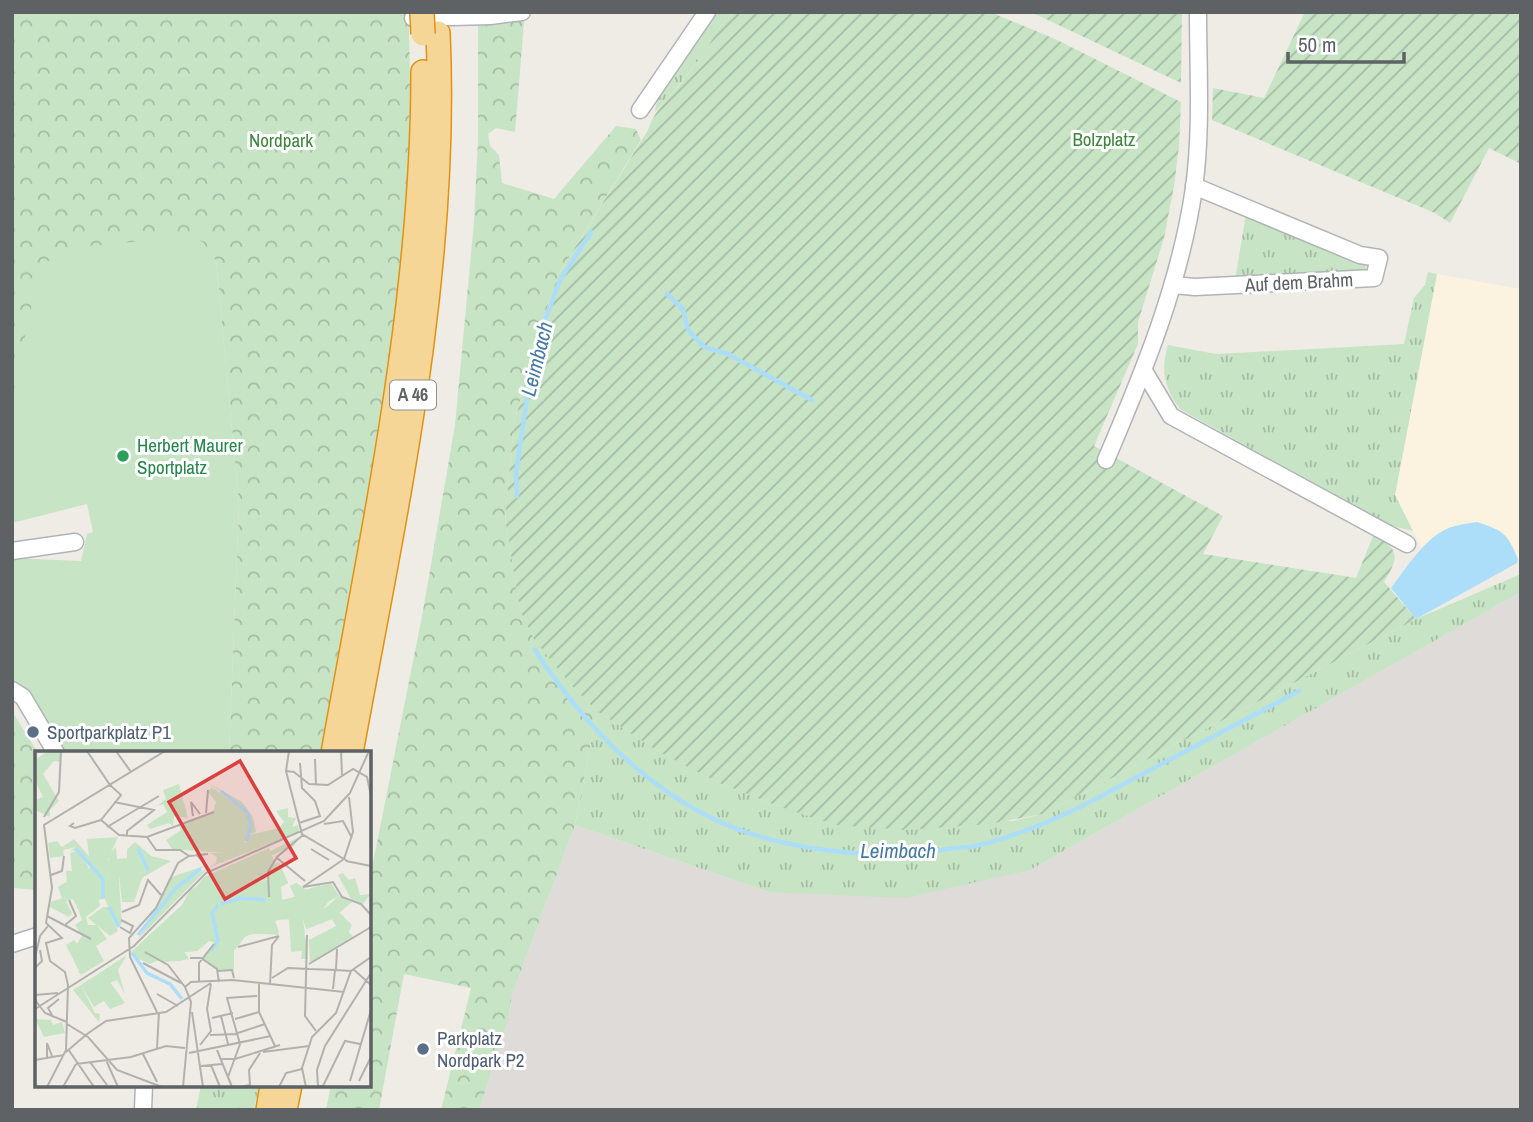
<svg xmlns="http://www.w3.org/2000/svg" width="1533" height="1122" font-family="'Archivo Narrow',sans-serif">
  <defs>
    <pattern id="grass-tufts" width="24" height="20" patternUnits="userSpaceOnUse" patternTransform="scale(1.75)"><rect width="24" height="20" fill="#c7e4c5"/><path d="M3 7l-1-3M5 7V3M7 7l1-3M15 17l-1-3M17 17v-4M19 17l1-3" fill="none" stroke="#a5bca4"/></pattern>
    <pattern id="forest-crowns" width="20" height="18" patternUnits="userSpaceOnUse" patternTransform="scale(1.75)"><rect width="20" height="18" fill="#c7e4c5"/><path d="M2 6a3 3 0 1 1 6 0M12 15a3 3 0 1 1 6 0" fill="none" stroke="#a5bca4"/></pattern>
    <pattern id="garden-furrows" width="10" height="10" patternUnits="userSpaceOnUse" patternTransform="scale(1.75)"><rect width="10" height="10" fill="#c7e4c5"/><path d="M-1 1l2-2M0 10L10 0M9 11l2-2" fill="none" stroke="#a5bca4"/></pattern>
  </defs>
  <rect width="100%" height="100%" fill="#efece6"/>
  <polygon fill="#fbf2df" points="1437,274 1521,289 1521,557 1518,559 1512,545 1435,537 1422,549 1395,495"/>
  <polygon fill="#dedbd8" points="1521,592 1521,1110 479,1110 508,1020 512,995 575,825 769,892 1030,870"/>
  <g fill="url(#grass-tufts)">
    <path d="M713 12H729C709 49 684 81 655 112 658 79 695 39 713 12Z"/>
    <polygon points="1246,214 1366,263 1365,274 1235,280"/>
    <path d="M1428 272 1437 274 1395 495 1413 531 1388 525 1180 409C1165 389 1160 370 1168 345L1216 354 1404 344 1414 298 1425 285Z"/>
    <polygon points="1521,574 1521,592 1030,870 905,898 769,892 575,825 597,711 658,751 719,783 778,806 1013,821 1043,814 1416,619"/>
    <polygon points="201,1085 259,1085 254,1110 196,1110"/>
  </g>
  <g fill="url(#forest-crowns)">
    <path d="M12 12H408C421 262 368 509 321 753H229L239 504 216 260 13 395 12 408Z"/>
    <polygon points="517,17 524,22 515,132 496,128 488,134 490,146 499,155 502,183 554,199 616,126 636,129 641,140 558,275 539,332 514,424 505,518 520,610 571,685 597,711 575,825 512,995 508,1020 479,1110 441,1110 471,988 404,974 379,1110 326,1110 331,1085 369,1085 369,883 423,611 455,425 474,222 478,139 478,21"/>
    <polygon points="12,711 38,753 37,890 12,888"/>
  </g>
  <g fill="url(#garden-furrows)">
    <path d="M729 12H990L1055 39 1181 102 1179 146 1174 186 1164 238 1138 322V344L1094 446 1223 516 1203 554 1356 578 1374 534C1400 549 1399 558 1384 582L1416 619 1043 814 988 824 907 830 835 825 778 806 719 783 659 752 597 711 571 685 534 639 520 610 505 518 514 424 539 332 558 275 648 130C657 105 671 97 686 77 702 56 716 35 729 12Z"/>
    <polygon points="1031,12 1182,12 1181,83"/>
    <polygon points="1305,12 1521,12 1521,164 1489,148 1450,223 1435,213 1212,120 1213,88 1264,98"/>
  </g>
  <polygon fill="#c7e4c5" points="189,237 203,242 216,260 239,504 229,753 63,753 24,688 12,679 12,558 81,561 87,534 93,532 87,504 12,523 13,395 40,265 77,247"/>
  <path fill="#addef9" d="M1477 522C1504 531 1507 533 1518 559L1517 563 1416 619 1391 588C1408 566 1427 533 1455 526 1462 524 1470 523 1477 522Z"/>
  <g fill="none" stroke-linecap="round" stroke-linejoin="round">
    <g stroke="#addef9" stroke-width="4.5">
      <polyline points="667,294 683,309 688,330 704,347 728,354 812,400"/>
      <polyline points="517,496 516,473 528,391 544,323 560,280 591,232"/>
      <path d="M535 650C584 726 653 798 740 830 776 843 816 850 854 853 888 855 921 854 955 848 962 847 969 848 976 846 1016 836 1053 821 1090 802L1299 691"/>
    </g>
    <defs>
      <g id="minor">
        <polyline points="413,18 490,16 522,12"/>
        <polyline points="640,110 707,12"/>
        <polyline points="1173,285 1195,287 1374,278 1379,258 1360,255 1194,186"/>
        <polyline points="1144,371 1171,416 1407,544"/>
        <path d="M1106 460C1144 371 1180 284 1194 188 1202 130 1198 70 1198 12"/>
        <polyline points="12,551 75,542"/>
        <polyline points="12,690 23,697 56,753"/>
        <polyline points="12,944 37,936"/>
        <polyline points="143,1110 144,1085"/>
      </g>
      <g id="highway">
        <path d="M333 753C373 528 423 302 423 72"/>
        <path d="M351 753C394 516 449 275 438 33"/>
        <polyline points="268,1110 272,1085"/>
        <polyline points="285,1110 290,1085"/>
      </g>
    </defs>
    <use href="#minor" stroke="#b1b4b7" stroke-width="19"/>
    <use href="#highway" stroke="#e39112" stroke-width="26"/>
    <use href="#minor" stroke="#fff" stroke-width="16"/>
    <use href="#highway" stroke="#f5d697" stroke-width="23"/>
    <defs>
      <polyline id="highway-bridge" points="422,12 423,34"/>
    </defs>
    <use href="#highway-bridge" stroke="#e39112" stroke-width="26" stroke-linecap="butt"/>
    <use href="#highway-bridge" stroke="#f5d697" stroke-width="23"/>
  </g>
  <circle fill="#2e9e5b" stroke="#fff" stroke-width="2.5" cx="123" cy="456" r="7"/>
  <g fill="#5c6f8a" stroke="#fff" stroke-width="2.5">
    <circle cx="33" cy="732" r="7"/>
    <circle cx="423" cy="1049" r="7"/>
  </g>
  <g text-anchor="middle" stroke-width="6" stroke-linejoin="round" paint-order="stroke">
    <rect fill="#fff" stroke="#8e9193" stroke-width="2" x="390" y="380.5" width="46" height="29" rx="5"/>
    <g font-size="18" font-weight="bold" fill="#5e6265">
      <text x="413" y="401">A 46</text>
    </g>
    <g font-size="19" fill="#3f853d" stroke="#fff">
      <text x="1104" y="146">Bolzplatz</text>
      <text x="281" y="147">Nordpark</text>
    </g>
    <g font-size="19" fill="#5e6265" stroke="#fff">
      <text transform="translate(1299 282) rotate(-3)" y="7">Auf dem Brahm</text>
    </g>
    <g font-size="19" fill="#27864d" stroke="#fff" text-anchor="start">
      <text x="137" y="452">Herbert Maurer<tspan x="137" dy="22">Sportplatz</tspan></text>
    </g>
    <g font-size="19" fill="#4e5e75" stroke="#fff" text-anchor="start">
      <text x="47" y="739">Sportparkplatz P1</text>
      <text x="437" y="1045">Parkplatz<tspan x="437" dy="22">Nordpark P2</tspan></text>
    </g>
    <g font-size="21" font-style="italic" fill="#477aa2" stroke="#fff">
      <text transform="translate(537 359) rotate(-76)" y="7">Leimbach</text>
      <text x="898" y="858">Leimbach</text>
    </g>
  </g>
  <g transform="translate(35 751)">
    <rect width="336" height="336" fill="#efece6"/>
    <path d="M13 0H26L25 11 19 10 8 23 24 50 15 59V66L0 59V49L8 46 0 29V9ZM170 30 207 51 218 66 221 81 213 84 203 52ZM264 86 259 95 213 114 214 133 236 128 238 113 244 112 253 132 246 136 247 149 260 146 255 135 261 132 271 139 285 134 294 150 289 157 297 168 271 178 268 168 240 169 244 184 217 182 210 186 199 200V219L184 220 180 191 174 190 162 200 149 201 154 208 143 210 129 207 115 213 94 203 147 154 155 139ZM22 90 27 96 35 91 40 96 28 99 29 105 15 107 13 92ZM43 99 54 117 32 133 31 120H37L35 102ZM39 189 56 211 44 220 31 194ZM92 204 83 219 90 243 82 229 75 232 67 222 47 236 60 262 65 263 64 271 38 239Z" fill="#c7e4c5"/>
    <path d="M253 57V66L261 67 257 76 263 74 264 81 173 117 102 189 142 136 181 112 182 106 175 102H187L211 91 213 84 244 77 249 71 241 60ZM83 86 73 108 78 125H84V130L87 172 82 177 70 148 62 149 58 115 43 99 35 100 40 96 35 91 39 88 54 105 52 88ZM234 97 236 102 198 126 214 133 234 129V144L195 150 186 156 204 157 212 169 236 163 244 169 240 170 244 181 197 185 199 219 190 215 184 220 167 207 180 191 174 190 162 200 149 201 154 208 143 210 128 211 110 201 105 209 94 203 147 154 169 126ZM244 112 253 132 246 136 247 149 260 146 255 135 261 132 271 139 296 132 304 145 291 152 284 145 268 147 244 158 242 148 235 145 234 122 238 113ZM308 122 314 129 320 127 325 144 336 143 328 153 316 148 303 124ZM288 157 297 168 272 178 266 162ZM0 268 16 269 18 274 27 271 30 282 9 286Z" fill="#c7e4c5"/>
    <path d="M303 160 317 174 314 181 319 187 275 212 274 189 301 175 297 168ZM254 168H268L273 208H266L267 200 256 201ZM67 222 70 224 90 252 75 258 69 250 59 256 47 236Z" fill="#c7e4c5"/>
    <path d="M144 33 153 67 139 65 138 75 134 72 115 78 112 74 132 61 128 53 122 55 131 48 128 39ZM177 36 209 60 213 79 209 93 187 102 137 98 131 89 146 79 144 75 152 70 153 78V69L178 62 181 51 173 41ZM100 91 116 105 136 110 107 127 99 151H87L84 125 78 126 73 116 74 103 81 96 82 108 92 107V98ZM171 114 142 136 102 184 124 153 134 127ZM58 115 65 155 51 166 53 174H62L72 188 61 195 69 210 46 224 43 220 56 211 41 194 47 185 40 174 47 169 43 158 38 148 31 150 37 162 34 166 15 156 16 151 27 147 23 136ZM304 145 317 151 297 168 289 158Z" fill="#c7e4c5"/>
    <path d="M236 102 239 109 234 127 227 130 220 123 223 128 203 134 198 125ZM68 156H73L83 180 75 185 53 167Z" fill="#c7e4c5"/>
    <path fill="none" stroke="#addef9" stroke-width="3.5" d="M186 40 212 61 216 75 211 90M103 97 113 120M41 98 68 128V147M186 153 205 147 231 149M74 156 84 176M103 184 142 136 166 118M176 200 183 189 177 162 183 154M97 202 112 222 135 233 147 248"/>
    <path fill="none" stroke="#b1b1ae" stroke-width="2" d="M52 0 75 34M81 0 96 21M254 0 251 20 267 83 314 111M306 0 307 24M280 8 281 34M251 20 259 21 274 33 293 34 318 18 332 26 336 45M79 51 119 59 92 80V85M171 62 173 39M158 65 156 51 165 63M9 66 24 41 26 0M66 69 84 84 112 86 179 61M66 69 86 44 75 34M39 72 35 75 40 77 66 69M264 72 285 65 280 50 267 37 265 12M289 73 308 70 317 87M72 76 124 45M112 86 121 99H145L154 105M276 98 294 109M161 103 175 119M242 107 270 130M309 108 268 136 298 131 307 146 326 153 336 164M309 108 318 81 314 46M311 110 336 115M16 124 27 120 29 105M234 146 233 121 242 106 268 84M87 161 104 154 113 129 126 144M12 165 56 188M30 174 41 165 34 149M85 176 95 182 98 175 86 169M272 184 270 265 281 280M203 196 244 185M302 198 301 219 316 220M110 201 133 214 150 236M0 207 5 185 13 175M155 207H166L182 218 184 231M108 212 146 232M274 213 336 176M0 217 7 210 5 199M274 218 300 219 298 238M318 218 336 234M183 220 197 219 199 227M237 227 253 217 274 218M164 230V212L179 193M224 232V261L240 295M235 233 237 194 244 185M122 243 143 255M0 244 23 242M0 249 10 262 32 271M0 258 99 195 171 122 289 70 315 42 334 0M122 261 95 206 94 187 121 157 143 112 154 105 173 103M157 261 168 336M186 265 193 293M18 266 13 257 24 248M177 267 198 262M200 268 224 261M32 273 53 286 82 319 127 336M203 282 230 273M52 283 71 270 131 261 176 232M175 284 203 283M165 294 176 280 172 258 176 233M122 297 124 261M33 298 59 336M182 299 197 336M31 301 52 283M228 301 274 295M154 302 236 285M108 303 122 331M12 306V292L17 305M186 308H200L245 294M0 309 29 304M71 309 83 336M55 311 72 334M41 313 96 306 131 295 150 297M176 314 185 336M166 315 187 313M193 326 205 293 192 247 222 245M315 330 336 259M324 330 336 306M283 335H288L310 290 325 293M12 336 31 299 33 234 30 221 15 210 11 192 27 187 11 172 17 137 9 74 130 0M28 336 41 313M148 336 156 251 150 236 156 231 198 229 309 241M205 336 215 334 214 319 225 302M244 336 251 322 267 318M271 336 267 317 277 286 301 262 316 220 336 206M283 336 282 319 290 295 336 222"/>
    <path fill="#dc3f3f" fill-opacity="0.15" stroke="#dc3f3f" stroke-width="3.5" d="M205 10 261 107 190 148 134 51Z"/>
    <rect width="336" height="336" fill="none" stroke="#5e6265" stroke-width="3.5"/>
  </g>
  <rect width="1533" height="1122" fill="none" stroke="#5e6265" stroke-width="28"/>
  <path d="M1288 52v10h116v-10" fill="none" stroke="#5e6265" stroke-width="3.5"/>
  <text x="1298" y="52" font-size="21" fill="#5e6265" stroke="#ffffff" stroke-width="5" paint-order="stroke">50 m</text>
</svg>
